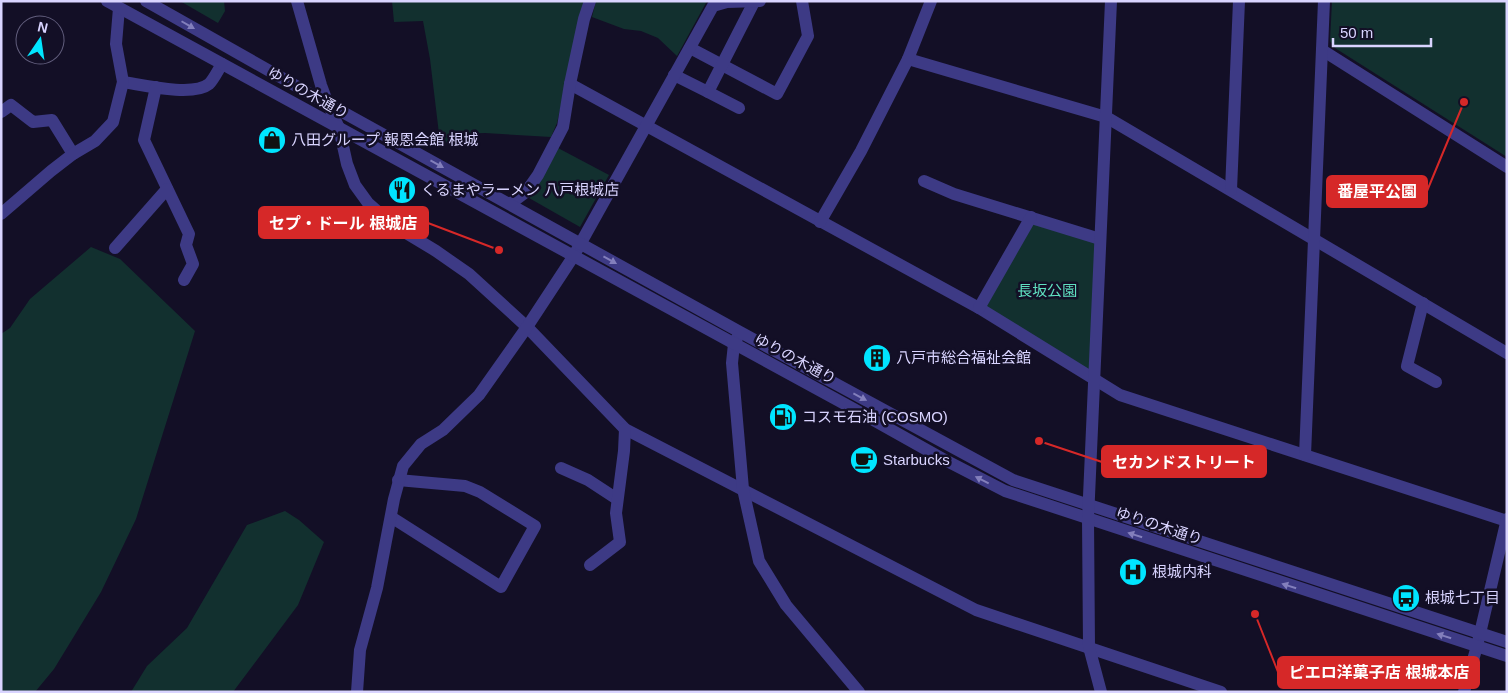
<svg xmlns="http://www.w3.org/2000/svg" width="1508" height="693" font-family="Arial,'Noto Sans JP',sans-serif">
  <rect width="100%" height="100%" fill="#130f26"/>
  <g fill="#12302f">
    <polygon points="180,1 224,1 225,11 218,23"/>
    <polygon points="392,1 584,1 557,123 551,137 485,133 456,134 450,143 440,142 430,59 423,21 394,22"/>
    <polygon points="596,1 707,1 677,56 658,38 641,31 624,29 592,17"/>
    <polygon points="1332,1 1507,1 1507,157 1335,48 1330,41"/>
    <polygon points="558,148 609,175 580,227 529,198"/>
    <polygon points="1031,217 1100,239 1094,380 979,308"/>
    <polygon points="91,247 120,259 195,331 136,519 101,592 54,669 35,692 1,692 1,334 10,328 30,299"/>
    <polygon points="285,511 299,520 324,542 298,605 233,692 131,692 147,666 187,628 247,525"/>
  </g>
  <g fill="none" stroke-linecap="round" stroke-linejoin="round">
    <g stroke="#3d3a85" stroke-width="12">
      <polyline points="297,1 321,85 328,104 339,128 347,164 355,185 368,203 393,225 436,251 469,274 527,327 625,429 976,610 1221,692"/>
      <polyline points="690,48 777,94 808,36 802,1"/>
      <polyline points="1322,50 1507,167"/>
      <polyline points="908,59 1106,117 1507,353"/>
      <polyline points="674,75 708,92 754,2"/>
      <path d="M123 82C143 85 193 97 209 84 214 79 218 70 222 64"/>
      <polyline points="570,84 979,308 1120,395 1507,521"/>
      <polyline points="156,87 144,140 189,234 186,245 193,264 184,280"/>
      <polyline points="708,92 739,108"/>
      <polyline points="1,112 11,105 33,122 52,120 73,154"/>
      <polyline points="924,181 954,194 1100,239"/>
      <polyline points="1231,190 1239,1"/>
      <polyline points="510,204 526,192 538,175 563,127 570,84 584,19 590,1"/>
      <polyline points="1,214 51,171 73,154 95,141 113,122 123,82 116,44 119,8"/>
      <polyline points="820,222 861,151 908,59 931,1"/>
      <polyline points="115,248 167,189"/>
      <polyline points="1423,303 1407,366 1436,382"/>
      <polyline points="979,308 1031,217"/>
      <polyline points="739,334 734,344 732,363 743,489 759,561 786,605 859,692"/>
      <polyline points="1305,455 1324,1"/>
      <polyline points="561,468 588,480 617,499"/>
      <polyline points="391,517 501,587 535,526 480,492 465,486 398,480"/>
      <polyline points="590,565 620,542 616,513 624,451 625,429"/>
      <polyline points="357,692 360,650 377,588 394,499 403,466 421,444 443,430 479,395 527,327 573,257 713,6 727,2 760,1"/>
      <polyline points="1464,692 1477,646 1507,519"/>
    </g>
    <g stroke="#3d3a85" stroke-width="12">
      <polyline points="107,1 852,408 943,459 1005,491 1507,656"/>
      <polyline points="146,1 328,104 740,332 1013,480 1507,642"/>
      <polyline points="1101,692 1089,647 1088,519 1111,1"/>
    </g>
  </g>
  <defs><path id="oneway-solid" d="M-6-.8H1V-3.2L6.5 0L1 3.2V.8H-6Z" transform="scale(1.25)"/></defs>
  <g fill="#837fbc">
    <use href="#oneway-solid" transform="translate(188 25) rotate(30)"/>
    <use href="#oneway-solid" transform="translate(437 164) rotate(29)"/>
    <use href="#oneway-solid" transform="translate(610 260) rotate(29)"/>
    <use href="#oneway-solid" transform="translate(860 397) rotate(28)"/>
    <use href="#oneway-solid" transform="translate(982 480) rotate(-153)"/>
    <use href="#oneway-solid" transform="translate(1135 535) rotate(-162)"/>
    <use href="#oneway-solid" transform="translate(1289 586) rotate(-162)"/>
    <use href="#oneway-solid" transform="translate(1444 636) rotate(-162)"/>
  </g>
  <defs>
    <symbol id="shop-disc" viewBox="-11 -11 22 22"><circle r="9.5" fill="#00e5ff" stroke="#130f26"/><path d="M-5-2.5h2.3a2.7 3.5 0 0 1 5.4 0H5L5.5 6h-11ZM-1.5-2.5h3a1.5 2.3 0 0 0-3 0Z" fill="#111"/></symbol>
    <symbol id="restaurant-disc" viewBox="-11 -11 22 22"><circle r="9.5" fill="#00e5ff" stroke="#130f26"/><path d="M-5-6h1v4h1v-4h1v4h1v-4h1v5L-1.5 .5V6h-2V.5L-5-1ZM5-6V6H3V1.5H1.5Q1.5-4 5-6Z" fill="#111"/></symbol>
    <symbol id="building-disc" viewBox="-11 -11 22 22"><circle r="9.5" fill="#00e5ff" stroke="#130f26"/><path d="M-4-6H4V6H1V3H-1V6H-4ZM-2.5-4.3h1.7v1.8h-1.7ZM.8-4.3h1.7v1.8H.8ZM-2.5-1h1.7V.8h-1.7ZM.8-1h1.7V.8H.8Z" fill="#111"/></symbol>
    <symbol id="fuel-disc" viewBox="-11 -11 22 22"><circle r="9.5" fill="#00e5ff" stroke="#130f26"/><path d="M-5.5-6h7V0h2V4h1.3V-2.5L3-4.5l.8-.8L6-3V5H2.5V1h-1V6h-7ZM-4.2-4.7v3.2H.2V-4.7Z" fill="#111"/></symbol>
    <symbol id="cafe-disc" viewBox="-11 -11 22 22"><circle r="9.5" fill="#00e5ff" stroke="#130f26"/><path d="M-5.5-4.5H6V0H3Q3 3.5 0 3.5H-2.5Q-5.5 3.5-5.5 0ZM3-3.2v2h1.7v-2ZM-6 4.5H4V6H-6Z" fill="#111"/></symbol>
    <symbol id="hospital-disc" viewBox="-11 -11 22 22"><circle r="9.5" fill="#00e5ff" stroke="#130f26"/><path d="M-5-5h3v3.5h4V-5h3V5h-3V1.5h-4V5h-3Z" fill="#111"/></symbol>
    <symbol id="bus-disc" viewBox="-11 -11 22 22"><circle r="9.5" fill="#00e5ff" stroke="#130f26"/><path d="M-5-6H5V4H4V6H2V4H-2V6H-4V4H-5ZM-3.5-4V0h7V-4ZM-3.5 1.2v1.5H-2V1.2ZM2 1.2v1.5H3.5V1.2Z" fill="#111"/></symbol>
  </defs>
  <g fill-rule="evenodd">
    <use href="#shop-disc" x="256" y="124" width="32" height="32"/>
    <use href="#restaurant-disc" x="386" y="174" width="32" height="32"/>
    <use href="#building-disc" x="861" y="342" width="32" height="32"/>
    <use href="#fuel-disc" x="767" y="401" width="32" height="32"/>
    <use href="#cafe-disc" x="848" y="444" width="32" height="32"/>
    <use href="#hospital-disc" x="1117" y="556" width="32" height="32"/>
    <use href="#bus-disc" x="1390" y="582" width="32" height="32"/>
  </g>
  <g text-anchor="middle" stroke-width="5" stroke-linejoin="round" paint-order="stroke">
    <g font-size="15" fill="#d9d4ff" stroke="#130f26">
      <text transform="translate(308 93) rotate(29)" y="5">ゆりの木通り</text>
      <text transform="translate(795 359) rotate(28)" y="5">ゆりの木通り</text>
      <text transform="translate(1159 526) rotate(18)" y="5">ゆりの木通り</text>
    </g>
    <g font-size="15" fill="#d9d4ff" stroke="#130f26" text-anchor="start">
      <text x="291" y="145">八田グループ 報恩会館 根城</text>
      <text x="421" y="195">くるまやラーメン 八戸根城店</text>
      <text x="896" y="363">八戸市総合福祉会館</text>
      <text x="802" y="422">コスモ石油 (COSMO)</text>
      <text x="883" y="465">Starbucks</text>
      <text x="1152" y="577">根城内科</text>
      <text x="1425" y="603">根城七丁目</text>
    </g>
    <g font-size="15" fill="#5fe0c0" stroke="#130f26">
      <text x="1047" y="296">長坂公園</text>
    </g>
  </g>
  <path fill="none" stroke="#d62828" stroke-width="2" d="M1464 102L1427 191M499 250L428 223M1039 441L1102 462M1255 614L1278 672"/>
  <g fill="#d62828" stroke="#130f26" stroke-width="2">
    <circle cx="1464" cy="102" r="5"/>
    <circle cx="499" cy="250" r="5"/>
    <circle cx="1039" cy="441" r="5"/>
    <circle cx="1255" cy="614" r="5"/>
  </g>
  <g fill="#d62828" stroke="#d62828" stroke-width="2">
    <rect x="1327" y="176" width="100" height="31" rx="5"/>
    <rect x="259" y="207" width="169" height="31" rx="5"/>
    <rect x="1102" y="446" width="164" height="31" rx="5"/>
    <rect x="1278" y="657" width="201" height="31" rx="5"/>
  </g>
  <g font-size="16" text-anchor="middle" font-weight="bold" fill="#fff">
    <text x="1377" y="197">番屋平公園</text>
    <text x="343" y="229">セプ・ドール 根城店</text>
    <text x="1184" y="468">セカンドストリート</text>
    <text x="1379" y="678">ピエロ洋菓子店 根城本店</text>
  </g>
  <rect width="1508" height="693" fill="none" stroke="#d9d4ff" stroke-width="5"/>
  <g transform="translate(40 40) rotate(13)"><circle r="24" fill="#130f26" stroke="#625e7d"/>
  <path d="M0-4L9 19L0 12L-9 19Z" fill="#00e5ff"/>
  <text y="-8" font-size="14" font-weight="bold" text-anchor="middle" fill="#d9d4ff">N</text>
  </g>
  <path d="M1333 38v8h98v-8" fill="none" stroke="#d9d4ff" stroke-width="2.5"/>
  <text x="1340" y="38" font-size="15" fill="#d9d4ff" stroke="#130f26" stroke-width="4" paint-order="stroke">50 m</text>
</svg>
